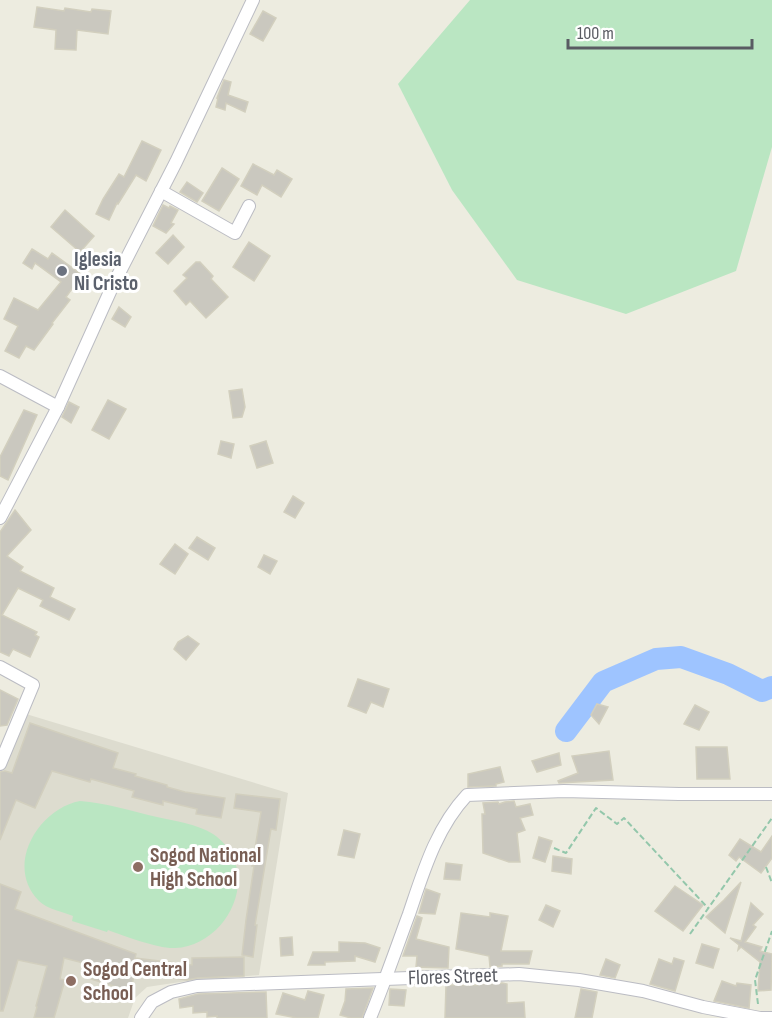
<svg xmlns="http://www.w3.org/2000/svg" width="772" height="1018" font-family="'Sofia Sans Condensed',sans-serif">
  <rect width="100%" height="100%" fill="#edece0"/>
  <polygon fill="#dddccf" points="26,714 288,793 259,975 187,981 147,987 135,998 128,1018 0,1018 0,779"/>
  <g fill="#bae6c2">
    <polygon points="470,0 772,0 772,147 736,271 626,314 517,280 452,190 398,84"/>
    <path d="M80 801C106 803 131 811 157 817 175 821 197 824 213 834 264 869 230 945 175 948 159 949 124 936 108 930L107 932 72 921 73 916C63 912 47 909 39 901 4 866 38 809 80 801Z"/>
  </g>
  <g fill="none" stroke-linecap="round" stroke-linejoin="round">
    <polyline stroke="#9ec4ff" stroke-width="22" points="566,731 603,682 656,659 681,657 728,674 762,691 772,687"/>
  </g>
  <g fill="#cac8bf" stroke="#d2cfbe" stroke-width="1.5">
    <polygon points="37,7 64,11 65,8 91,12 92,9 111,11 108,34 77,30 76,50 55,49 56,30 34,27"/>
    <polygon points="263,11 276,18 263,41 250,34"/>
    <polygon points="224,80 231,82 228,95 248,102 245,112 226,103 225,110 216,107 218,98 217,98"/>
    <polygon points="142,141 161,150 146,181 136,175 118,204 117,203 109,220 96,214 103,199 119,174 124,177"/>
    <polygon points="253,164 274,175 277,170 292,179 281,197 262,185 257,195 241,186"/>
    <polygon points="222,168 239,179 219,211 202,201"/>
    <polygon points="187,182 203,193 197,202 180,192"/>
    <polygon points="163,205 169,208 170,206 178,210 171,223 174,224 166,233 153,226"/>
    <polygon points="65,210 94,236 80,252 51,227"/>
    <polygon points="173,235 184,247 168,264 156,253"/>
    <polygon points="249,242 270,256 254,281 233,267"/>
    <polygon points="32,249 48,259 52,253 82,275 66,297 70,300 52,323 53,324 34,350 26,346 19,358 5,351 18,326 4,319 14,298 38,310 61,282 35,263 32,269 23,263"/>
    <polygon points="196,262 200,262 213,276 211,279 228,297 206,318 190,301 186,305 174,291 187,278 183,275"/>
    <polygon points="119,307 131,317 125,327 112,319"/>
    <polygon points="242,389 245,407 242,417 233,418 229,391"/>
    <polygon points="108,400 126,409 109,439 92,430"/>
    <polygon points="69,402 79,407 71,423 62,417"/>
    <polygon points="24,410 37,415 8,480 0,476 0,457"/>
    <polygon points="221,441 234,444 231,458 218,454"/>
    <polygon points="266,441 273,463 257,468 250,446"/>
    <polygon points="293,496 304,503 295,518 284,512"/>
    <polygon points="15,510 31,530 7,556 23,567 20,571 54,588 50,597 75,609 69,620 40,606 43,600 18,588 2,615 37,632 35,635 39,637 30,657 13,649 9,656 0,652 0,532"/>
    <polygon points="197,537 215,548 208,560 189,548"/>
    <polygon points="175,544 188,554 175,574 160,564"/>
    <polygon points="264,555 277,561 270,574 258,567"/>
    <polygon points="188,636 199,644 186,660 174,649 178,642"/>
    <polygon points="358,679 389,689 383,707 371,702 366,713 348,706"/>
    <polygon points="0,690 18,699 7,725 0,726"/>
    <polygon points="597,704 608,707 599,724 591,715"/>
    <polygon points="695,705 709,712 699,730 684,724"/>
    <polygon points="30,723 118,753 113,768 136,774 135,776 167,785 167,787 185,792 225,798 221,818 196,814 197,809 163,801 163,805 132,797 134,791 91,779 90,782 52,771 35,808 16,800 0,840 0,772 5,771 12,773"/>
    <polygon points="696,747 727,747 730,779 697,779"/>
    <polygon points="609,751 613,780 559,783 558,781 578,773 572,756"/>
    <polygon points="559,753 561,765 537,772 532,761"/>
    <polygon points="500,767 504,782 496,784 496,786 468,787 468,774"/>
    <polygon points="236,794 280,799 276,830 271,829 255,925 257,925 253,957 242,955 246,920 254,866 252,866 261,812 234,808"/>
    <polygon points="514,801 516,807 530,804 533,815 520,818 525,830 517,833 520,862 509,862 483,853 482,814 485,814 483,803 498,802 499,804 505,802"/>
    <polygon points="344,830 360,834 354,858 338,855"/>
    <polygon points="772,836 772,858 761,873 739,857 736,861 729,855 740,839 761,852"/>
    <polygon points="539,837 552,841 545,862 533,858"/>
    <polygon points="553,856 572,859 571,874 552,871"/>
    <polygon points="446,863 462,865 460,880 444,879"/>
    <polygon points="741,882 725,933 706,917 724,900"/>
    <polygon points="0,884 21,892 15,909 136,954 135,958 192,965 192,958 244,957 244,976 197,978 187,980 135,973 130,991 91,979 95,966 64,958 60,979 65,980 54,1018 34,1018 37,1007 36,1006 47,966 18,960 3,1011 0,1011"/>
    <polygon points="675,886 703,905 683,931 655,911"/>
    <polygon points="426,889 440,894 435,914 419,913"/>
    <polygon points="751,903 763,914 753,925 756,927 745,942 762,947 760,951 772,954 771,990 758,991 760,962 741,947 738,950 739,945 730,938 741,941"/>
    <polygon points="546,905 560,911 553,927 539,920"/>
    <polygon points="461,913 490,917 490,913 508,916 501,951 532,951 529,964 502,964 502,966 490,967 489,956 456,949"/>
    <polygon points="417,916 422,918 416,939 449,947 448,968 416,967 417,956 403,956"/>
    <polygon points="292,937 293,955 281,956 280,938"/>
    <polygon points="339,942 365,943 380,948 375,962 355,956 355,961 325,962 325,965 308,965 313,952 339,952"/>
    <polygon points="702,944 719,949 713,968 696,963"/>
    <polygon points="674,958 684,961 675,991 650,984 659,959 672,964"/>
    <polygon points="606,959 620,965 615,978 600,975"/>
    <polygon points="722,981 736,986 737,983 751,985 749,1008 714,1001"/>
    <polygon points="502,983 507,984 507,1003 524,1002 525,1018 445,1018 446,985 477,985 477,984"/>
    <polygon points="373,988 362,1018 351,1018 340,1015 345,1001 346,989"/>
    <polygon points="390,989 406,990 404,1006 389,1005"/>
    <polygon points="581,989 597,992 592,1018 575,1018"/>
    <polygon points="308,991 324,995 318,1018 297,1018 276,1014 283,993 305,1000"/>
    <polygon points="266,992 267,1018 217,1018 217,1016 207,1017 207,1012 193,1013 193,1006 180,1008 179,999 198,994"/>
  </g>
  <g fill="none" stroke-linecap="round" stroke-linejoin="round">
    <defs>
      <g id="minor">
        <polyline points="161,191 235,233 249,206"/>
        <polyline points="0,376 58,407"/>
        <polyline points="0,518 58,407 113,285 176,162 253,0"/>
        <polyline points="0,667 33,685 0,764"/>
        <polyline points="141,1018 152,1002 171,992 197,986 519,974 579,980 643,991 703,1007 760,1018 772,1018"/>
        <path d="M370 1018C384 984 396 949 409 914 423 873 436 828 467 795L564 791 679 794H772"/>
      </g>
    </defs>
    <use href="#minor" stroke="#bbbcc3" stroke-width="14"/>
    <g stroke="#93c7ab" stroke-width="2" stroke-dasharray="6 3" stroke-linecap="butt">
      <polyline points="554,848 566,853 596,808 617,824 624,818 708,908"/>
      <polyline points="766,867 772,883"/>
      <polyline points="690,934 772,818"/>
      <polyline points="758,1004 755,980 772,931"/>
    </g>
    <use href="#minor" stroke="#fff" stroke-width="12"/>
  </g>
  <circle fill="#6b7280" stroke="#fff" stroke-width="2" cx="62" cy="271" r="6"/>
  <g fill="#8d6e63" stroke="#fff" stroke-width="2">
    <circle cx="138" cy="867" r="6"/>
    <circle cx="71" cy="981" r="6"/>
  </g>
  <g text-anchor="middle" stroke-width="6" stroke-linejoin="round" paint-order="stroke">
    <g font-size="21" font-weight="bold" fill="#5b616d" stroke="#fff" text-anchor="start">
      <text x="74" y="266">Iglesia<tspan x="74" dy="24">Ni Cristo</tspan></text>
    </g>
    <g font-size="21" font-weight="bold" fill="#785e54" stroke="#fff" text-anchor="start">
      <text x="150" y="862">Sogod National<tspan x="150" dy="24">High School</tspan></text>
      <text x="83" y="976">Sogod Central<tspan x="83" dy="24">School</tspan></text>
    </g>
    <g font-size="21" fill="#595b62" stroke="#fff">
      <text transform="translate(453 976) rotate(-2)" y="7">Flores Street</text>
    </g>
  </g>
  <path d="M568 39v9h184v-9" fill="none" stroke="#595b62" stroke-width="3"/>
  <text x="577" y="39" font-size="18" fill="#595b62" stroke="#ffffff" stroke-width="4.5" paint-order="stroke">100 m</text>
</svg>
